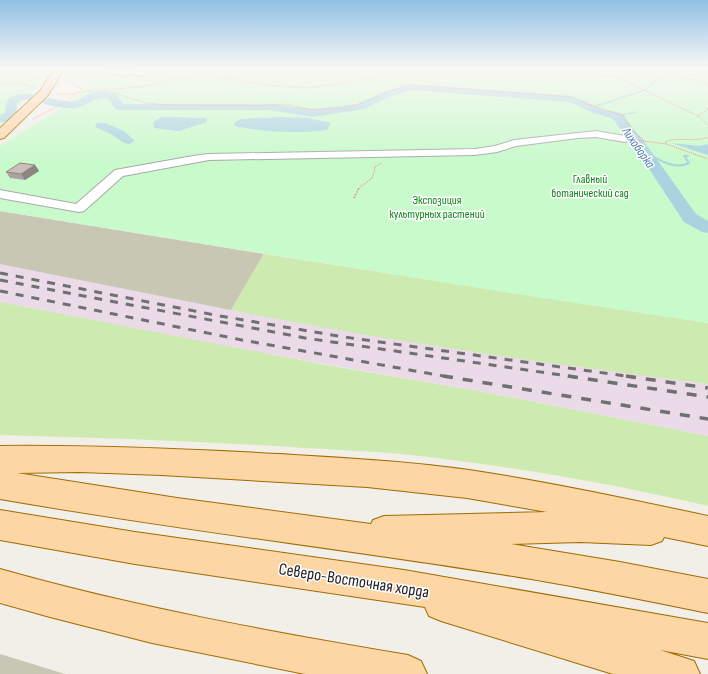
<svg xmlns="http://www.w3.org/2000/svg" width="708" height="674" font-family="'Sofia Sans Condensed',sans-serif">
  <rect width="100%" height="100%" fill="#f2efe9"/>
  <polygon fill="#ebdbe8" points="0,263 344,327 708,378 708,436 494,394 223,346 0,302"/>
  <g fill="#c7c7b4">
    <polygon points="0,211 209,245 264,254 231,310 0,264"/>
    <polygon points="0,654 65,674 0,674"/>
  </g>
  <g fill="#cdebb0">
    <path d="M264 254 708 323V384C548 363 389 342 231 310Z"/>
    <path d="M0 302 321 364 494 394 708 436V506C607 482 504 465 401 454 369 451 336 450 304 448 203 441 102 438 0 435Z"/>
  </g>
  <g fill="#c8facc">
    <polygon points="0,68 55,68 31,94 0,124"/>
    <polygon points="67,68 708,68 708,323 497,291 0,211 0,146 64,106 76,106 80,102 70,102 86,90 86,83 62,75"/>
  </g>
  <g fill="#aad3df">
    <polygon points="162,117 206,118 207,122 179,131 154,128 153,122"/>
    <path d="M282 117 308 118 331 123 327 130C296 134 264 132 234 126L235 122 241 119Z"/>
    <polygon points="105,123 124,131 135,141 129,144 124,143 111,134 95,127 97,123"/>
    <polygon points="671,143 700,146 708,144 708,155"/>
  </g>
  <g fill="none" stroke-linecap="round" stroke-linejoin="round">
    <g stroke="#aad3df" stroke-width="1.5">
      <polyline points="590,108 645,90 670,68"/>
      <polyline points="617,116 637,112"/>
    </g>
    <path stroke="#aad3df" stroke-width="2" d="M643 150C656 158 673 171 689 163L684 156H688"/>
    <path fill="#aad3df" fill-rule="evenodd" d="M412 84 572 96 602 109 621 113 648 147 696 214 708 221V233L702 232 684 222 638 152 613 119 594 113 570 102 412 90 391 96 364 109 313 117 270 110H119L115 109 109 99C98 96 92 102 82 106 76 109 64 108 57 107 44 106 31 94 17 103 17 118 14 119 0 123V115L5 113 6 102C21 82 56 105 75 101 79 100 83 97 86 95 96 90 107 92 117 95L123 104H270L313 109 357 104 383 92Z"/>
    <defs>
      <g id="minor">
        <path d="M97 68C106 68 115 70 123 70 131 70 137 70 145 72L146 74 142 76 132 74 121 75 98 70Z"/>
        <polygon points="596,131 625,136 630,139 625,142 596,137 578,138 516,146 497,152 475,155 209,160 123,176 84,211 79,212 0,198 0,190 76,204 115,170 193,156 209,154 475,149 495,146 514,140"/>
      </g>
      <g id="major">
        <polygon points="55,68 65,68 48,95 4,138 0,139 0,128 40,91"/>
        <path d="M0 446C93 445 186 449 279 454 342 458 406 461 469 470 549 482 628 499 708 516V546L664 537 662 541 651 545 580 542 511 544 620 562 708 579V613C649 601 590 589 531 579 354 550 177 530 0 499ZM80 472 161 475 367 487 467 498 547 512 384 516 373 520 371 524 177 498 17 473Z"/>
        <polygon points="0,510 135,532 404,570 708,623 708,659 660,650 694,661 700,674 613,674 441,621 429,616 425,607 135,564 0,540"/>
        <path d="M0 569C134 607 271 632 408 655L421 661 427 674H305L152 643 50 617 0 603Z"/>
      </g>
    </defs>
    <use href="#minor" stroke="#a9a9a9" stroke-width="2"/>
    <use href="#major" stroke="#a06b00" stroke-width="2"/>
    <g stroke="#fa8072" stroke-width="1" stroke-dasharray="1 1" stroke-linecap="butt">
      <polyline points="38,68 30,76 41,79"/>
      <polyline points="215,68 230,68"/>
      <polyline points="270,68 274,71"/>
      <polyline points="537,68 565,73 617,77 698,116"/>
      <polyline points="628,68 634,71"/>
      <polyline points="653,68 705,84"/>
      <polyline points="693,68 702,75 700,78 708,87"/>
      <polyline points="289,73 301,68"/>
      <polyline points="210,74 241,77 266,71 298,75 321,74 346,68"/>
      <polyline points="198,75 206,68"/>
      <polyline points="679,75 701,75"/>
      <polyline points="618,76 636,71 659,71"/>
      <polyline points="0,84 24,84 36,88"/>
      <polyline points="96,90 141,87 198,75 275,86 306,88 333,85 429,68"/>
      <polyline points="88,91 111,92 146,103 165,105 260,106 284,104 314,110 349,108 404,86 423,86 572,97 587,104 624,116 630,127 645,142"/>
      <polyline points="56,94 70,94 87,91"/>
      <polyline points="708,109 698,116 708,125"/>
      <polyline points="33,119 68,101 82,89 72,82 65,80"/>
      <polyline points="635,140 666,144 708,159"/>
      <path d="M666 144 665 142C679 136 694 143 708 137"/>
      <polyline points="358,189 372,178 375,170 374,168 381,163"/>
    </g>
    <polyline stroke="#fa8072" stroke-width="1.5" stroke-dasharray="1.5 1.5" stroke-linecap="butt" points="354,198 359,188"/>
    <use href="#minor" fill="#fff" fill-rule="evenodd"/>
    <use href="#major" fill="#fcd6a4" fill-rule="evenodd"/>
    <g stroke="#707070" stroke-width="3" stroke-dasharray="8 8" stroke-linecap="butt">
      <polyline points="0,273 220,316 344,337 633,377"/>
      <polyline points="0,280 305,338 575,377"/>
      <polyline points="0,291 242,340 449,377"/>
    </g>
    <g stroke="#707070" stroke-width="3.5" stroke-dasharray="10 10" stroke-linecap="butt">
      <polyline points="443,376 708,419"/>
      <polyline points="568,376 708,397"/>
      <polyline points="626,376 708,388"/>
    </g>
  </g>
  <g fill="#aba49e">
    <polygon points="138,68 166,68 157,71"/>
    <polygon points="35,165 39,171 25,180 10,178 6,172"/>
  </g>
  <g fill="#8b8681">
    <polygon points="159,68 166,68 157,71 156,69"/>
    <polygon points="35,165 39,171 25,180 21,174"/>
  </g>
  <polygon fill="#c7bfb8" stroke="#8b8681" points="20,163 35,165 21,174 6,172"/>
  <linearGradient id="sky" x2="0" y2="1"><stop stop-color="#8fc0e4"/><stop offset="0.42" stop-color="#f9f8f5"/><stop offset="1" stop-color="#f9f8f5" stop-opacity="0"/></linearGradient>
  <rect width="708" height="162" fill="url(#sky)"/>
  <g text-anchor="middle" stroke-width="3" stroke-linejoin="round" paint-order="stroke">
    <g font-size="12" fill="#0c8416" stroke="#fff">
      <text x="590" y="183">Главный<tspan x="590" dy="14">ботанический сад</tspan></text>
      <text x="437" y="204">Экспозиция<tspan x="437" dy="14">культурных растений</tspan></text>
    </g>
    <g font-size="13" font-style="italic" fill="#4a7aab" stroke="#fff">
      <text transform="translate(639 147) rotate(55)" y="5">Лихоборка</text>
    </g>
    <g font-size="17" fill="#222" stroke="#fff">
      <text transform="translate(354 580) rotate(9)" y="6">Северо-Восточная хорда</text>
    </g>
  </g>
</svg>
